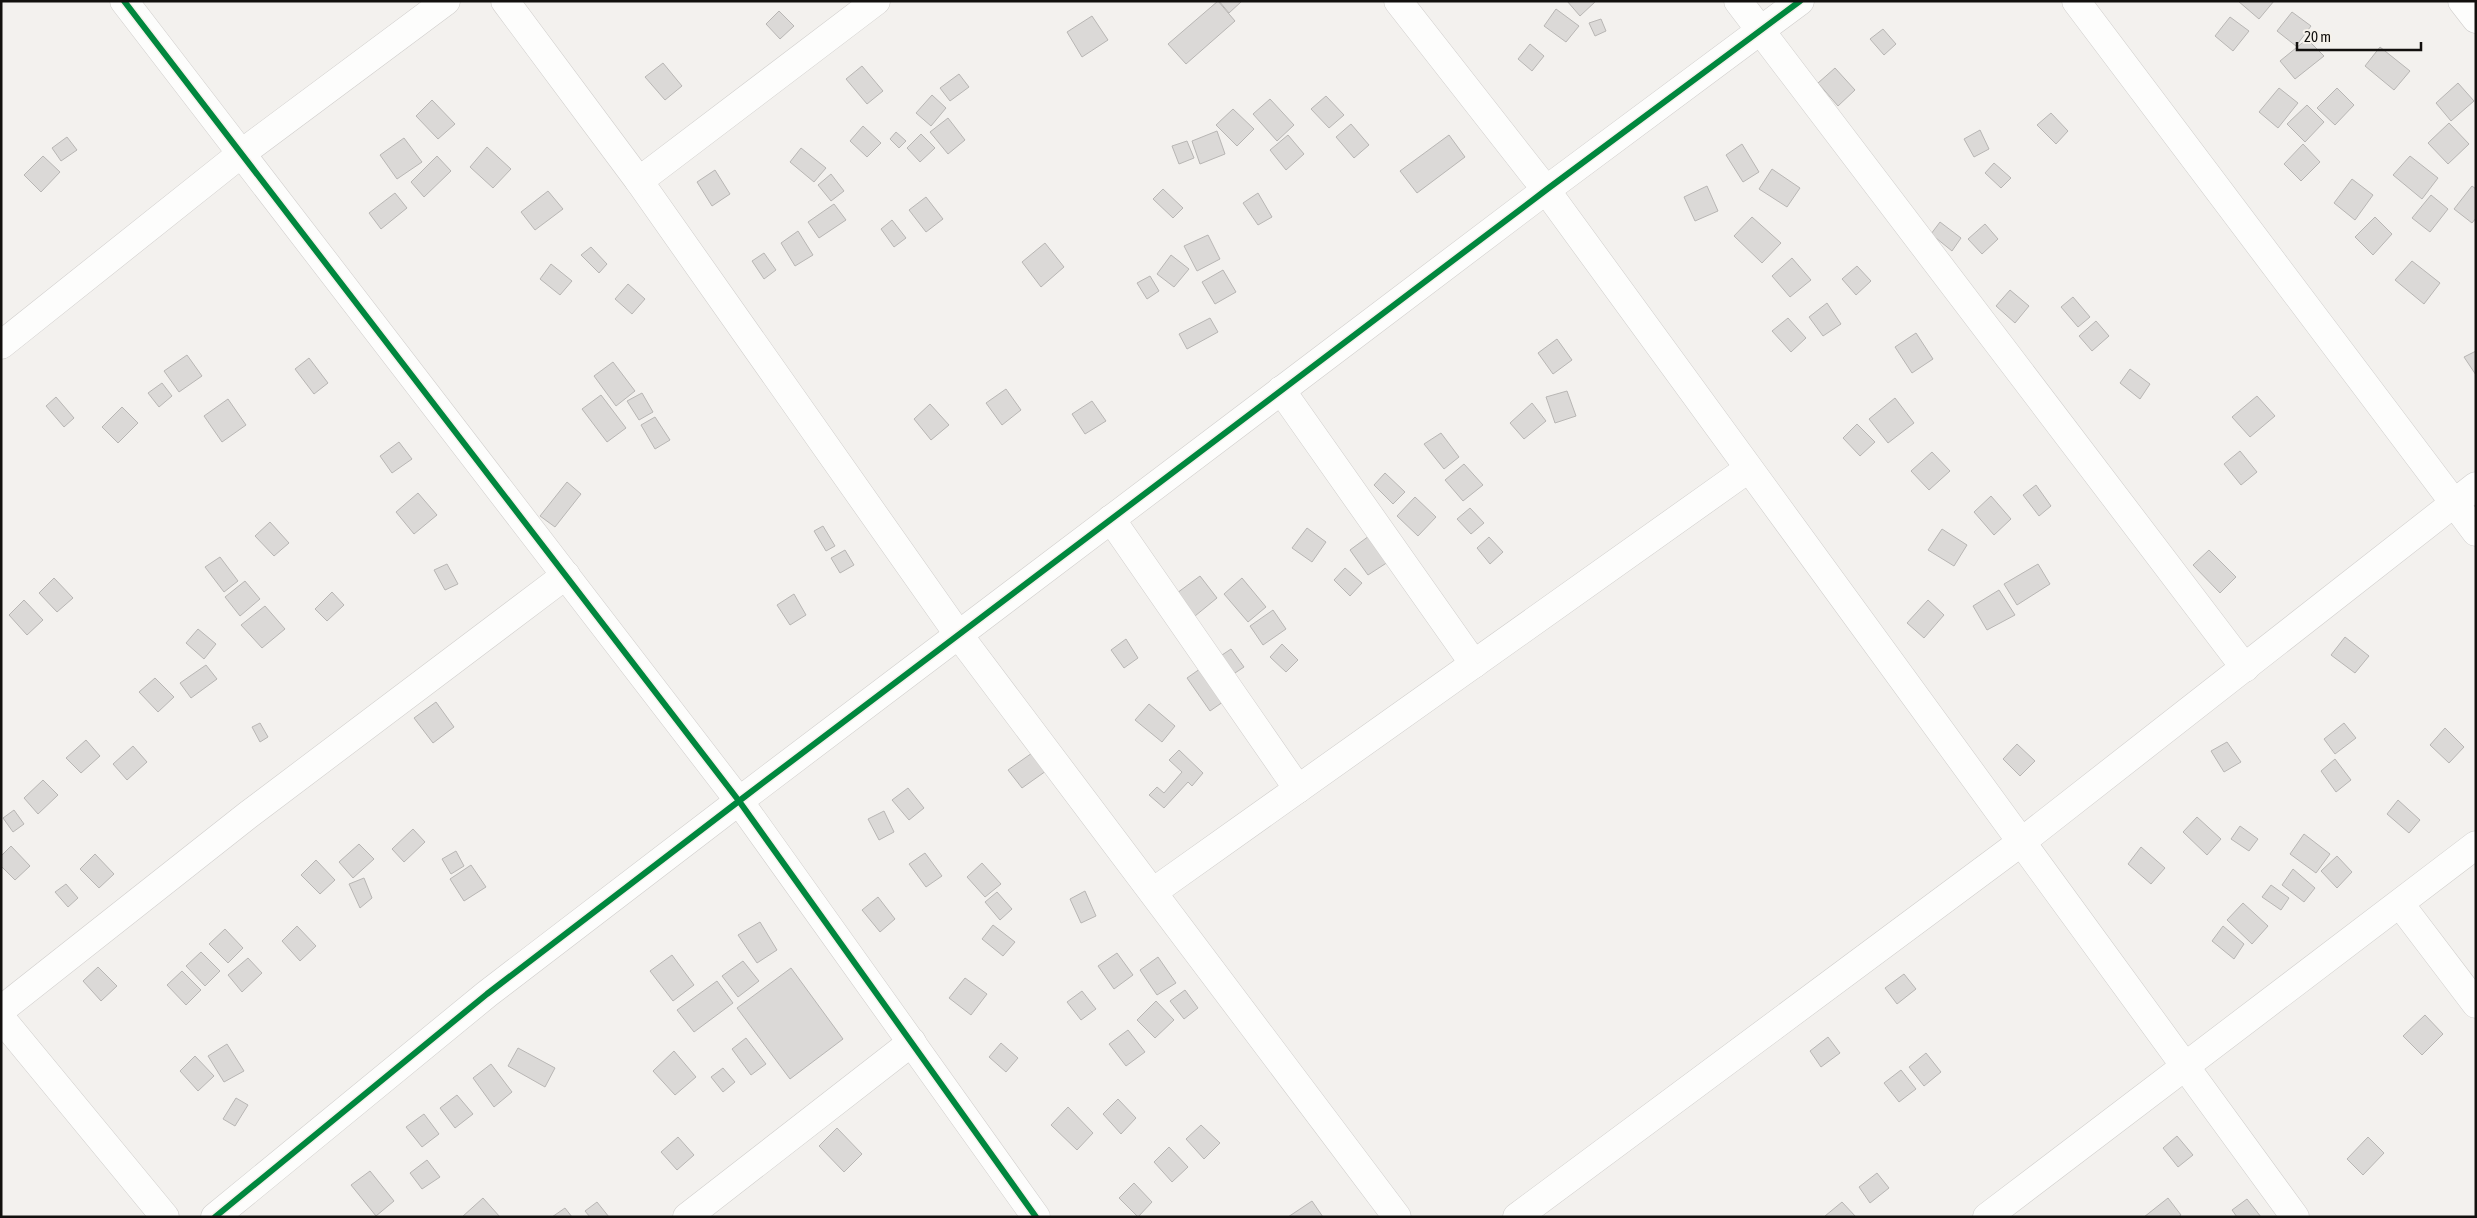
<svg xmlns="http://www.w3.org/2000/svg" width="2477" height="1218" font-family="'Asap Condensed',sans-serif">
  <rect width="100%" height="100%" fill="#f3f1ee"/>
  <g fill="#dbd9d7" stroke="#b8b6b4">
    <polygon points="1218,1 1235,21 1186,64 1168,44"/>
    <polygon points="1219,1 1242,1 1229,13"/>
    <polygon points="1567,1 1596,1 1580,16"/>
    <polygon points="2238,1 2274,1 2259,19"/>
    <polygon points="1556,9 1579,26 1566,42 1544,26"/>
    <polygon points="779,11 794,26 780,39 766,24"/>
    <polygon points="2292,12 2311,26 2296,46 2277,31"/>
    <polygon points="1092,16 1108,40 1082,57 1067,32"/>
    <polygon points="2230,17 2249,31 2233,51 2215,36"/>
    <polygon points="1601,19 1606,31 1595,36 1589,23"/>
    <polygon points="1883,29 1896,44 1884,55 1870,39"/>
    <polygon points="2307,39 2324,56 2295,79 2280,61"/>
    <polygon points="1530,44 1544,56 1532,71 1518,59"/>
    <polygon points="2380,47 2410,71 2394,90 2365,66"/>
    <polygon points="663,63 682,86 665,100 645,77"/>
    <polygon points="862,66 883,91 867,104 846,79"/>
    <polygon points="1835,68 1855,90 1838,106 1818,83"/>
    <polygon points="959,74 969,87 950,101 940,88"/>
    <polygon points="2458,83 2474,101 2451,121 2436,103"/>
    <polygon points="2279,88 2298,103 2278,128 2259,112"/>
    <polygon points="2337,88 2354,105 2335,125 2317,108"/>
    <polygon points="932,95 946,108 931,126 916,113"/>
    <polygon points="1326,96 1344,115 1329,128 1311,109"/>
    <polygon points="1270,99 1294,125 1277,141 1253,114"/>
    <polygon points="432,100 455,124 438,139 416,116"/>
    <polygon points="2307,105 2324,122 2305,142 2287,124"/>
    <polygon points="1233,109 1254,129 1237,146 1216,125"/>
    <polygon points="2051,113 2068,131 2056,144 2037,125"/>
    <polygon points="948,118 965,140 948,154 930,132"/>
    <polygon points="2449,123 2469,144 2448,164 2428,143"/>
    <polygon points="1351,124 1369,145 1354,158 1336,137"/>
    <polygon points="863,126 881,143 867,157 850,141"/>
    <polygon points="1980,130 1989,149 1974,157 1964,139"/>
    <polygon points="1217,131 1225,154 1200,164 1192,141"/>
    <polygon points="896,132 906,141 899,148 890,139"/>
    <polygon points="921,134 935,148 920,162 907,148"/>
    <polygon points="1288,135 1304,154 1286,170 1270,150"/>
    <polygon points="1449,135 1465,157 1417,193 1400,171"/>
    <polygon points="67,137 77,150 61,161 52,148"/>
    <polygon points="404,138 422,162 397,179 380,155"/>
    <polygon points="1187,141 1194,158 1179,164 1172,146"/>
    <polygon points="1742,144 1759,172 1743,182 1726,155"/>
    <polygon points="2303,144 2320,162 2301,181 2284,164"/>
    <polygon points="487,147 511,169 493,188 470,167"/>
    <polygon points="801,148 826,168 814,182 790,162"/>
    <polygon points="43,156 60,172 41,192 24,175"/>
    <polygon points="437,156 451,171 424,197 411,182"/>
    <polygon points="2410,156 2438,178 2422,199 2393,175"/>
    <polygon points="1994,163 2011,178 2001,188 1985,173"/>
    <polygon points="1772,169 1800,188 1787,207 1759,189"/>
    <polygon points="715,170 730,194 712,206 697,182"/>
    <polygon points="831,174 844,191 831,201 818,185"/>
    <polygon points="2352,179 2373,195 2355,220 2334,203"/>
    <polygon points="1707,186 1718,211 1695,221 1684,197"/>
    <polygon points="2472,186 2476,189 2476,218 2472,223 2454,209"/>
    <polygon points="1163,189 1183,208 1173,218 1153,199"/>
    <polygon points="548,191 563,209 535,230 521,212"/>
    <polygon points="395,193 407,208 381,229 369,213"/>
    <polygon points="1258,193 1272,217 1258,225 1243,203"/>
    <polygon points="2431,195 2448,209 2430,232 2412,218"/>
    <polygon points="926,197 943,219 926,232 909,210"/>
    <polygon points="834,204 846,220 819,238 808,222"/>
    <polygon points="1752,217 1781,243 1762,263 1734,236"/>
    <polygon points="2375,217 2392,234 2373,255 2355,237"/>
    <polygon points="892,220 906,238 894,247 881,229"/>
    <polygon points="1940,222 1961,238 1952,251 1931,234"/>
    <polygon points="1985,224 1998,239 1982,254 1968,239"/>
    <polygon points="798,231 813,255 795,266 781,243"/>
    <polygon points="1208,235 1220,259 1197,271 1184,246"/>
    <polygon points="1045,243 1064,267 1041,287 1022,262"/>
    <polygon points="591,247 607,264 599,273 581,255"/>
    <polygon points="764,253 776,270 764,279 752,261"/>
    <polygon points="1171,255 1189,269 1174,287 1157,274"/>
    <polygon points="1792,258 1811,280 1790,297 1772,276"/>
    <polygon points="2412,261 2440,283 2424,304 2395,280"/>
    <polygon points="551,264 572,281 560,295 540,279"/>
    <polygon points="1857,266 1871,281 1856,295 1842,279"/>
    <polygon points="1223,270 1236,292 1215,304 1202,282"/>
    <polygon points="1150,276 1159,291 1147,299 1137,283"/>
    <polygon points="628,284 645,299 632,314 615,299"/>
    <polygon points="2010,290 2029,306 2015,323 1996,306"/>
    <polygon points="2073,297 2090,317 2078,327 2061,307"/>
    <polygon points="1827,303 1841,324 1823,336 1809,317"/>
    <polygon points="1210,318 1218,332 1187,349 1179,334"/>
    <polygon points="1788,318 1806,338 1791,352 1772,331"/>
    <polygon points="2096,321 2109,336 2092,351 2079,336"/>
    <polygon points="1916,333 1933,359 1912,373 1895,347"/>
    <polygon points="1557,339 1572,360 1553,374 1538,353"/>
    <polygon points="2476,351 2476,375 2464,357"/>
    <polygon points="187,355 202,376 179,392 164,371"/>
    <polygon points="309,358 328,383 314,394 295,369"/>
    <polygon points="613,362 635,391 616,406 594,376"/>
    <polygon points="2130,369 2150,384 2140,399 2120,383"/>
    <polygon points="162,383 172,396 159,407 148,393"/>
    <polygon points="1006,389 1021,410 1002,425 986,403"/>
    <polygon points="1567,391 1576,416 1555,423 1546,397"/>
    <polygon points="642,393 653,412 639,420 627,401"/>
    <polygon points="601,395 626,428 607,442 582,409"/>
    <polygon points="2257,396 2275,416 2250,437 2232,417"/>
    <polygon points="56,397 74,418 64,427 46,406"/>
    <polygon points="1895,398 1914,423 1888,443 1869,419"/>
    <polygon points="228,399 246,425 222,442 204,416"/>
    <polygon points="1092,401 1106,421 1085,434 1072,414"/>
    <polygon points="1532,403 1546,421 1524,439 1510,423"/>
    <polygon points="930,404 949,425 931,440 914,419"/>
    <polygon points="122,407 138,423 118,443 102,427"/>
    <polygon points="655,417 670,440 655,449 641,425"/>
    <polygon points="1857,424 1875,442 1860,456 1843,438"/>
    <polygon points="1441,433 1459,457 1444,469 1424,444"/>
    <polygon points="399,442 412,459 392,473 380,456"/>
    <polygon points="2240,451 2257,472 2241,485 2224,464"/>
    <polygon points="1932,452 1950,471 1929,490 1911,471"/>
    <polygon points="1464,464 1483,485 1463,501 1445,480"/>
    <polygon points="1385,473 1405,492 1393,504 1374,485"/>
    <polygon points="567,482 581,494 555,527 540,516"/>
    <polygon points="2036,485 2051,506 2039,516 2023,495"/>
    <polygon points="418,493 437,515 414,534 396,512"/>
    <polygon points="1991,496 2011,519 1994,535 1974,512"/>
    <polygon points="1415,497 1436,517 1418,536 1397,516"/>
    <polygon points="1470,508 1484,523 1471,534 1457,519"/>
    <polygon points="270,522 289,543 274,556 255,536"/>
    <polygon points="823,526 835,546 826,551 814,531"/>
    <polygon points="1307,528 1326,542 1312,562 1292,548"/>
    <polygon points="1942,529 1967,545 1954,566 1928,550"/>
    <polygon points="1369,536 1388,562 1368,575 1350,550"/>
    <polygon points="1489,537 1503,552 1490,564 1477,548"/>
    <polygon points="845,550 854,565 840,573 831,558"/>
    <polygon points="2209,550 2236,577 2220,593 2193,565"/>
    <polygon points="220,557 238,581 224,592 205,567"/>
    <polygon points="447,564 458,584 445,590 434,570"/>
    <polygon points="2038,564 2050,584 2017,605 2004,584"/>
    <polygon points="1345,568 1362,583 1350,596 1334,580"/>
    <polygon points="1200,576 1217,598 1195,616 1177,593"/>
    <polygon points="54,578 73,598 57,612 39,593"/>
    <polygon points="1242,578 1266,607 1248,622 1224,594"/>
    <polygon points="245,581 260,599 240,616 225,597"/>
    <polygon points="1999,590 2015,615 1987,630 1973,606"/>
    <polygon points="332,592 344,605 327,621 315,609"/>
    <polygon points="794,594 806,615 790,625 777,605"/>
    <polygon points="24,600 43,620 27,635 9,615"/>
    <polygon points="1928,600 1944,615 1924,638 1907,623"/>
    <polygon points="265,606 285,629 262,648 241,625"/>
    <polygon points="1273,610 1286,629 1263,645 1250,626"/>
    <polygon points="198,629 216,644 204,659 186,643"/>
    <polygon points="2345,637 2369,656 2355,673 2331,655"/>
    <polygon points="1126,639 1138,658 1124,668 1111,650"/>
    <polygon points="1282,644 1298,660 1286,672 1270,657"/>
    <polygon points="1231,649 1244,667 1229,677 1216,659"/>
    <polygon points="1207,664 1230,697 1210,711 1187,678"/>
    <polygon points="206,665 217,679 191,698 180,683"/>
    <polygon points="155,678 174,697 158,712 139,692"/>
    <polygon points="436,702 454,727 433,743 414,718"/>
    <polygon points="1149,704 1175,726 1162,742 1135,720"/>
    <polygon points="260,723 268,737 260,742 252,727"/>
    <polygon points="2344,723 2356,738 2335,754 2324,739"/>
    <polygon points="2445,728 2464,747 2449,763 2430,745"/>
    <polygon points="86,740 100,756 81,773 66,758"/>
    <polygon points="2227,742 2241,762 2224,772 2211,751"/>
    <polygon points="2017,744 2035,761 2020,776 2003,759"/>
    <polygon points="133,746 147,762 127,780 113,764"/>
    <polygon points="1179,750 1203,773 1192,786 1188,782 1164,808 1149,795 1157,787 1164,793 1182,772 1169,760"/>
    <polygon points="1032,753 1046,771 1022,788 1008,770"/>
    <polygon points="2335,759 2351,780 2336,792 2321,771"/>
    <polygon points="43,780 58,795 38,814 24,798"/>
    <polygon points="908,788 924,808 909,820 892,800"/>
    <polygon points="2398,800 2420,820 2409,833 2387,814"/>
    <polygon points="14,810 24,824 13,832 3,818"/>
    <polygon points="884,811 894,832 879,840 868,819"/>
    <polygon points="2197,817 2221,839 2207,855 2183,832"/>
    <polygon points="2240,826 2258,839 2249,851 2231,839"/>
    <polygon points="413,829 425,842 404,862 392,849"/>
    <polygon points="2304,834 2330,854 2316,873 2290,854"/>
    <polygon points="359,844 374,859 353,878 339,862"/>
    <polygon points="11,846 30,866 15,880 1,866 1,856"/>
    <polygon points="2141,847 2165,868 2151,884 2128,864"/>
    <polygon points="456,851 464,866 451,874 442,859"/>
    <polygon points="925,853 942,876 926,887 909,864"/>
    <polygon points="95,854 114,874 99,888 80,869"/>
    <polygon points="2337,856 2352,872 2337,888 2321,871"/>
    <polygon points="316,860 335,880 320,894 301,875"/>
    <polygon points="982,863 1001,884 985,897 967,877"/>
    <polygon points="471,865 486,887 464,901 450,879"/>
    <polygon points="2293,869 2315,888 2304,902 2282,885"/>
    <polygon points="364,878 372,898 360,908 349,884"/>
    <polygon points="66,884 78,898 68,907 55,892"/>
    <polygon points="2271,885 2289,898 2281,910 2262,897"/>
    <polygon points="1085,891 1096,916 1081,923 1070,899"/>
    <polygon points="997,892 1012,909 1000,920 985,902"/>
    <polygon points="878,897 895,919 880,932 862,910"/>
    <polygon points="2243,903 2268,926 2252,944 2227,920"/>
    <polygon points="760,922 777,950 757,963 738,935"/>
    <polygon points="993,925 1015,942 1003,956 982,939"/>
    <polygon points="297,926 316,946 300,961 282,941"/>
    <polygon points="2223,926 2244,944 2234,959 2212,941"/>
    <polygon points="225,929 243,948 228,963 209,944"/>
    <polygon points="201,952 220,971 205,986 186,966"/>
    <polygon points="1117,953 1133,975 1114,989 1098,966"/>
    <polygon points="672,955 694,985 673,1001 650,971"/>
    <polygon points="1158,957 1176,983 1157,995 1140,970"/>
    <polygon points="248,958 262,973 242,992 228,975"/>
    <polygon points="743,961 759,981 738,997 722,976"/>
    <polygon points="98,967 117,986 101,1001 83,981"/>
    <polygon points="791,968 843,1039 790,1079 737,1008"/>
    <polygon points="182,971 201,990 186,1005 167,985"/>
    <polygon points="1904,974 1916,989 1897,1004 1885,988"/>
    <polygon points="965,978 987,994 971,1015 949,998"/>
    <polygon points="717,981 733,1003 694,1032 677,1010"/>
    <polygon points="1185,990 1198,1008 1184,1019 1170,1001"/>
    <polygon points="1082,991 1096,1009 1081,1020 1067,1002"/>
    <polygon points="1156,1001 1174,1020 1155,1038 1137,1020"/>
    <polygon points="2425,1015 2443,1034 2422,1055 2403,1036"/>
    <polygon points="1128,1030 1145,1052 1126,1066 1109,1044"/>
    <polygon points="1828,1037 1840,1053 1821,1067 1810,1051"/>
    <polygon points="746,1038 766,1064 751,1075 732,1049"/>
    <polygon points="1001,1043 1018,1058 1006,1072 989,1057"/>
    <polygon points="227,1044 244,1071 224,1082 208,1056"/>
    <polygon points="518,1048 555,1068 545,1087 508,1066"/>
    <polygon points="674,1051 696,1077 675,1095 653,1071"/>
    <polygon points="1926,1053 1941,1072 1924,1086 1909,1067"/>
    <polygon points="195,1056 214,1076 198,1091 180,1071"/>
    <polygon points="491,1064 512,1092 494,1107 473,1078"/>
    <polygon points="723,1068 735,1082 723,1092 711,1077"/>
    <polygon points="1901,1070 1916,1089 1899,1102 1884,1083"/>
    <polygon points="457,1095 473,1114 455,1128 440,1108"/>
    <polygon points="236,1098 248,1105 235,1126 223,1119"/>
    <polygon points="1118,1099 1136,1118 1121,1134 1103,1114"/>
    <polygon points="1068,1107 1093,1133 1077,1150 1051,1125"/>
    <polygon points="424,1114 439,1134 422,1147 406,1127"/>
    <polygon points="1201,1125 1220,1143 1204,1159 1186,1139"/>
    <polygon points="837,1128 862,1154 844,1172 819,1146"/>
    <polygon points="2177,1136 2193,1155 2178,1167 2163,1148"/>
    <polygon points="678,1137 694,1155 677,1170 661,1152"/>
    <polygon points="2368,1137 2384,1153 2363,1175 2347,1159"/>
    <polygon points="1169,1147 1188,1167 1172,1182 1154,1162"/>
    <polygon points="427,1160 440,1177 422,1189 410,1173"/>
    <polygon points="370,1171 394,1201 376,1216 351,1185"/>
    <polygon points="1877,1173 1889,1188 1870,1203 1859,1187"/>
    <polygon points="1134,1183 1152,1202 1138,1217 1119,1198"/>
    <polygon points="483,1198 500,1217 462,1217"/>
    <polygon points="2168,1198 2181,1215 2178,1217 2144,1217"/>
    <polygon points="2247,1199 2261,1217 2237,1217 2232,1210"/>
    <polygon points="1312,1201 1323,1217 1288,1217"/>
    <polygon points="597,1202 609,1217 590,1217 585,1211"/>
    <polygon points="1842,1202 1856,1217 1826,1217 1825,1216"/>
    <polygon points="565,1208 572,1217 552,1217"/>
  </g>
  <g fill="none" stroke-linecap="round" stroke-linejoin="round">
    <defs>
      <g id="minor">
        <polyline points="124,1 739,801 1036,1217"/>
        <polyline points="505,1 639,181 958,634 1397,1217"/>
        <polyline points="1398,1 1546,190 2295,1217"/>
        <polyline points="1738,1 2245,668"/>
        <polyline points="2076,1 2476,532"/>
        <polyline points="2462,1 2476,19"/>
        <polyline points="639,181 876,1"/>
        <polyline points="1,345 242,153 446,1"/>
        <polyline points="1281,390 1474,664"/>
        <polyline points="1111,519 1298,789"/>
        <polyline points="1153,892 1748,469"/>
        <polyline points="2400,904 2476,1004"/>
        <polyline points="1,1010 248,815 566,575"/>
        <polyline points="1,1018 165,1217"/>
        <polyline points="215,1217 487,994 739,801 1546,190 1800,1"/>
        <polyline points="687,1217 912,1042"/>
        <polyline points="1517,1217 2020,843 2476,486"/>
        <polyline points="1987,1217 2476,845"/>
      </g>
    </defs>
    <use href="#minor" stroke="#d0cecc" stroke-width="29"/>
    <use href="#minor" stroke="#fdfdfc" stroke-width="28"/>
    <defs>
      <g id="cycleway">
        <polyline points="124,1 739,801 1036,1217"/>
        <polyline points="215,1217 487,994 739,801 1546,190 1800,1"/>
      </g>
    </defs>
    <use href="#cycleway" stroke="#f6f2eb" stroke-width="9"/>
    <use href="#cycleway" stroke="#00873e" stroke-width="6"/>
  </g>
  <rect width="2477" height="1218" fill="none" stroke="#12100e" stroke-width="5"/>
  <path d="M2297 42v8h124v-8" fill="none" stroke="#12100e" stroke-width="2.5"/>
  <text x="2304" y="42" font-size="15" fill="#12100e" stroke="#f6f2eb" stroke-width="4" paint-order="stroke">20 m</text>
</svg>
